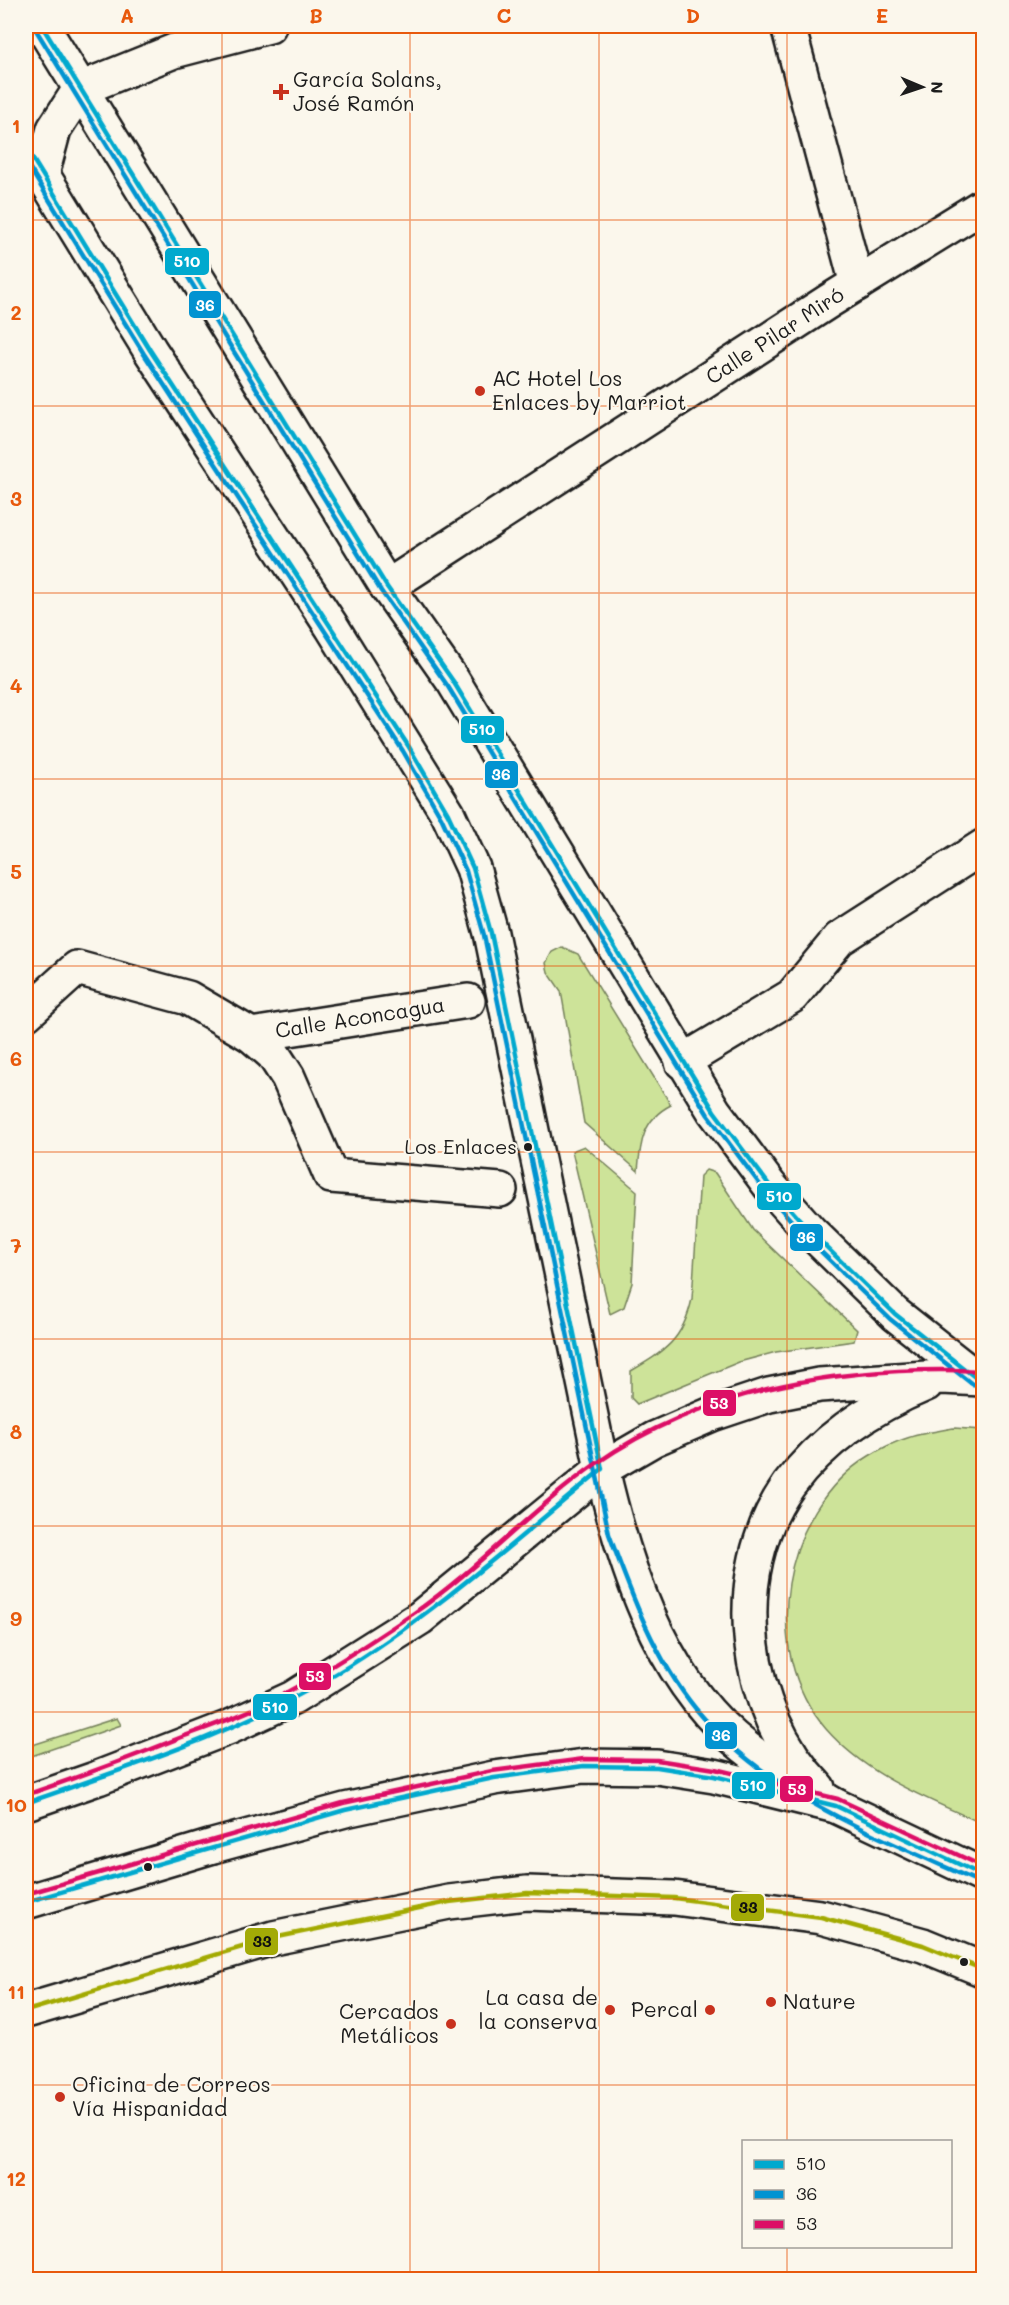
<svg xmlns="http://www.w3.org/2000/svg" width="1009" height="2305" font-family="Mali,sans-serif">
  <rect width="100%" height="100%" fill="#fbf7ec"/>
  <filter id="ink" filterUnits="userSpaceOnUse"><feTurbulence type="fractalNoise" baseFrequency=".0167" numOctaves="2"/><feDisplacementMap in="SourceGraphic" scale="12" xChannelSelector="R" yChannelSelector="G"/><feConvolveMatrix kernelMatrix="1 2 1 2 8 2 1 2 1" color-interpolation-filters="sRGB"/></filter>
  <g filter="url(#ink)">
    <g fill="#cde399" stroke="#74805a" stroke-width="1.5">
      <path d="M562 947 578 954 671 1105C643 1119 640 1143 638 1171L584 1123 561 991 548 972 546 963 552 952Z"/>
      <polygon points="584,1146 637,1191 632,1283 624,1307 610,1314 572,1151"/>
      <path d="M706 1170 715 1173 753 1230 857 1330 854 1341 776 1352 739 1362 637 1404 631 1398V1371C665 1351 683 1340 692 1299L700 1176Z"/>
      <path d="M954 1428 983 1430V1824C927 1798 868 1777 826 1729 758 1651 781 1510 869 1456 899 1437 920 1434 954 1428Z"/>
      <polygon points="117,1718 121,1725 26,1758 26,1747"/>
    </g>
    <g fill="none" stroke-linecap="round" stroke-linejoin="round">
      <defs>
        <g id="street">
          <polyline points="788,26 857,284"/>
          <polyline points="80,89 174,51 269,26"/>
          <polyline points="387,587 829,301 984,205"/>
          <polyline points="26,1014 77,968 188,998 251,1035 273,1054 288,1077 331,1176 500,1190"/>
          <polyline points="251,1035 468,1001"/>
          <polyline points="682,1062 792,996 839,939 984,846"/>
          <polyline points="26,2011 273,1938 449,1902 527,1893 674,1898 821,1917 923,1945 984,1970"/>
        </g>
        <g id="highway">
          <polyline points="42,26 387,587 453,681 714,1111 770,1186 810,1231 895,1314 976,1378"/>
          <path d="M26 148 150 350 332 627 448 814 473 868 491 933 602 1469C624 1564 658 1671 733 1737 765 1765 800 1785 836 1806"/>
          <polyline points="42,174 54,129 80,89"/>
          <path d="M818 1788C743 1711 725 1574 789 1485 824 1438 873 1406 926 1384"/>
          <polyline points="26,1803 98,1778 230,1727 293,1698 420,1618 602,1469 654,1439 712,1414 769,1395 819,1385 942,1377 982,1379"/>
          <polyline points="26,1902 213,1846 345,1810 494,1778 584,1766 657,1767 714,1776 836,1806 984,1876"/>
        </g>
      </defs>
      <use href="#street" stroke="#1c1c1c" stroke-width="38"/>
      <use href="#highway" stroke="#1c1c1c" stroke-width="38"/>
      <use href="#street" stroke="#fbf7ec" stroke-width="33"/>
      <use href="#highway" stroke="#fbf7ec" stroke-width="33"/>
      <defs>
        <g id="bus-1">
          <polyline points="42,26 387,587 453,681 714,1111 770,1186 810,1231 895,1314 976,1378 984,1379"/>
          <path d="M26 148 150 350 409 747 448 814 473 868 491 933 602 1469C516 1540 432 1616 336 1674 240 1732 131 1766 26 1803"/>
          <polyline points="26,1902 345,1810 494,1778 584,1766 657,1767 714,1776 836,1806 984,1876"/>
        </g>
        <g id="bus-2">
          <polyline points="36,30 381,591 447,685 708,1115 764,1190 805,1236 890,1319 972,1384 983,1386"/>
          <path d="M26 162 144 354 403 751 441 817 466 871 484 935 609 1534C631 1594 655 1659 696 1709 769 1797 880 1837 981 1883"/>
        </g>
        <g id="bus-3">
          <path d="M26 1795C78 1777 130 1758 182 1737 219 1723 257 1710 291 1690 333 1667 374 1640 414 1613 479 1568 533 1508 597 1463 709 1385 851 1365 984 1371"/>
          <polyline points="26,1894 343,1803 492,1771 584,1759 657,1760 715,1769 838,1799 984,1867"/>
        </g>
        <polyline id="bus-4" points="26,2011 273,1938 449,1902 527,1893 674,1898 821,1917 923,1945 984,1970"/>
      </defs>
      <use href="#bus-1" stroke="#fbf7ec" stroke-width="9"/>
      <use href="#bus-2" stroke="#fbf7ec" stroke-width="9"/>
      <use href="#bus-3" stroke="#fbf7ec" stroke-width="9"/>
      <use href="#bus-4" stroke="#fbf7ec" stroke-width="9"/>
      <use href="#bus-1" stroke="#00a9ce" stroke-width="4.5"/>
      <use href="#bus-2" stroke="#0293d1" stroke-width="4.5"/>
      <use href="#bus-3" stroke="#dc0f66" stroke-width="4.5"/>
      <use href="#bus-4" stroke="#a3aa06" stroke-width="4.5"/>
    </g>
  </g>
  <path fill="none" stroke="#e8590c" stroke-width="1.5" stroke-opacity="0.55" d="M222 26V2280M410 26V2280M599 26V2280M787 26V2142M26 220H984M26 406H984M26 593H984M26 779H984M26 966H984M26 1152H984M26 1339H984M26 1526H984M26 1712H984M26 1899H984M26 2085H984M787 2246V2280"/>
  <g fill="#c8321e" stroke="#fbf7ec" stroke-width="2">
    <path d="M278 83h6v6h6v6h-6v6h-6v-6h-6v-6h6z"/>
    <circle cx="480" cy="391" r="6"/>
    <circle cx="771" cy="2002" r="6"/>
    <circle cx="610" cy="2010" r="6"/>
    <circle cx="710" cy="2010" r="6"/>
    <circle cx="451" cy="2024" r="6"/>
    <circle cx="60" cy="2097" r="6"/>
  </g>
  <g fill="#1c1c1c" stroke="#fbf7ec" stroke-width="2">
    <circle cx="528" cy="1147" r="5"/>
    <circle cx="148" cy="1867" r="5"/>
    <circle cx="964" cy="1962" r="5"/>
  </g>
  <g text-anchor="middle" stroke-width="4.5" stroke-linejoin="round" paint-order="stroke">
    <g font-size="20" fill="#1c1c1c" stroke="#fbf7ec" text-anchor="end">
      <text x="517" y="1154">Los Enlaces</text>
    </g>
    <g font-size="21" fill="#1c1c1c" stroke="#fbf7ec" text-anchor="start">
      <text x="293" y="87">García Solans,<tspan x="293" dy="24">José Ramón</tspan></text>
      <text x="492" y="386">AC Hotel Los<tspan x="492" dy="24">Enlaces by Marriot</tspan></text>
      <text x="598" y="2005" text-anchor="end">La casa de<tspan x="598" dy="24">la conserva</tspan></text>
      <text x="783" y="2009">Nature</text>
      <text x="698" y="2017" text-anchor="end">Percal</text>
      <text x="439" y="2019" text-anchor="end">Cercados<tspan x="439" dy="24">Metálicos</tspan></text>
      <text x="72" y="2092">Oficina de Correos<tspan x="72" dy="24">Vía Hispanidad</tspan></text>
    </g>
    <g font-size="21" fill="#1c1c1c" stroke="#fbf7ec">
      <text transform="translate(775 336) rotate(-33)" y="7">Calle Pilar Miró</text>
      <text transform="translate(360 1018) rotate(-9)" y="7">Calle Aconcagua</text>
    </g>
  </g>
  <g stroke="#fbf7ec" stroke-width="2">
    <rect x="164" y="247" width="46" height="29" rx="6" fill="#00a9ce"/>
    <rect x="188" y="290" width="34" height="29" rx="6" fill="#0293d1"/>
    <rect x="460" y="715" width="45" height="29" rx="6" fill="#00a9ce"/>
    <rect x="484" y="760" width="35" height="29" rx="6" fill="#0293d1"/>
    <rect x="756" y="1182" width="46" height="29" rx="6" fill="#00a9ce"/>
    <rect x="789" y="1223" width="35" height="29" rx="6" fill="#0293d1"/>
    <rect x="702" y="1389" width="35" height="28" rx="6" fill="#dc0f66"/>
    <rect x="298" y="1662" width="34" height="29" rx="6" fill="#dc0f66"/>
    <rect x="252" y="1693" width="46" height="28" rx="6" fill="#00a9ce"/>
    <rect x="704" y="1721" width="34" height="29" rx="6" fill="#0293d1"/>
    <rect x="731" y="1771" width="45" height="29" rx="6" fill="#00a9ce"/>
    <rect x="779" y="1775" width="35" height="28" rx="6" fill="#dc0f66"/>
    <rect x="730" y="1893" width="35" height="29" rx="6" fill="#a3aa06"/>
    <rect x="244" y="1927" width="35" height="29" rx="6" fill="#a3aa06"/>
  </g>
  <g font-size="16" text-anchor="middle" font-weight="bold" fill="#fff">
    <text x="187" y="267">510</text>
    <text x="205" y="311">36</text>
    <text x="482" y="735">510</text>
    <text x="501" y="780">36</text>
    <text x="779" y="1202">510</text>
    <text x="806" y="1243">36</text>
    <text x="719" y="1409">53</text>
    <text x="315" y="1682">53</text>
    <text x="275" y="1713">510</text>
    <text x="721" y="1741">36</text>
    <text x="753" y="1791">510</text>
    <text x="797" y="1795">53</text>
  </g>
  <g font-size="16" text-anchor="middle" font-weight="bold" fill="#111">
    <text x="748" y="1913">33</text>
    <text x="262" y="1947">33</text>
  </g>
  <rect width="1009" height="2305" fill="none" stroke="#fbf7ec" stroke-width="66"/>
  <rect x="742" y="2140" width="210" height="108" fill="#fbf7ec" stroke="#a29f99" stroke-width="1.5"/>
  <rect x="754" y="2160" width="30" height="9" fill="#00a9ce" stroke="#a29f99" stroke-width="1.5"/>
  <text x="796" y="2170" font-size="18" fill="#1c1c1c">510</text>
  <rect x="754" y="2190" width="30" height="9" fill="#0293d1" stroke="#a29f99" stroke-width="1.5"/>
  <text x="796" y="2200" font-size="18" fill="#1c1c1c">36</text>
  <rect x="754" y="2220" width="30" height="9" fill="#dc0f66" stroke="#a29f99" stroke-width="1.5"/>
  <text x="796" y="2230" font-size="18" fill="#1c1c1c">53</text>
  <g transform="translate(922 87) rotate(92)" stroke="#fbf7ec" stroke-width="4.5" paint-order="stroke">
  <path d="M0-4.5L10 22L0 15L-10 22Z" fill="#1c1c1c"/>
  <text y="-9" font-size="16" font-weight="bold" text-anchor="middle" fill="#1c1c1c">N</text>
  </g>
  <rect x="33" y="33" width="943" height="2239" fill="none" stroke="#e8590c" stroke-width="2"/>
  <g font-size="20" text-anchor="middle" font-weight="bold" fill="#e8590c">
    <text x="127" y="23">A</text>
    <text x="316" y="23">B</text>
    <text x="504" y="23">C</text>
    <text x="693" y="23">D</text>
    <text x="882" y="23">E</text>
    <text x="16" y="133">1</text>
    <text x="16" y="320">2</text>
    <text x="16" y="506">3</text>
    <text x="16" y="693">4</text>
    <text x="16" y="879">5</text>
    <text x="16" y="1066">6</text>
    <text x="16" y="1253">7</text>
    <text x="16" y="1439">8</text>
    <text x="16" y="1626">9</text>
    <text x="16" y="1812">10</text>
    <text x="16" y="1999">11</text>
    <text x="16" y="2186">12</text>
  </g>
</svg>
